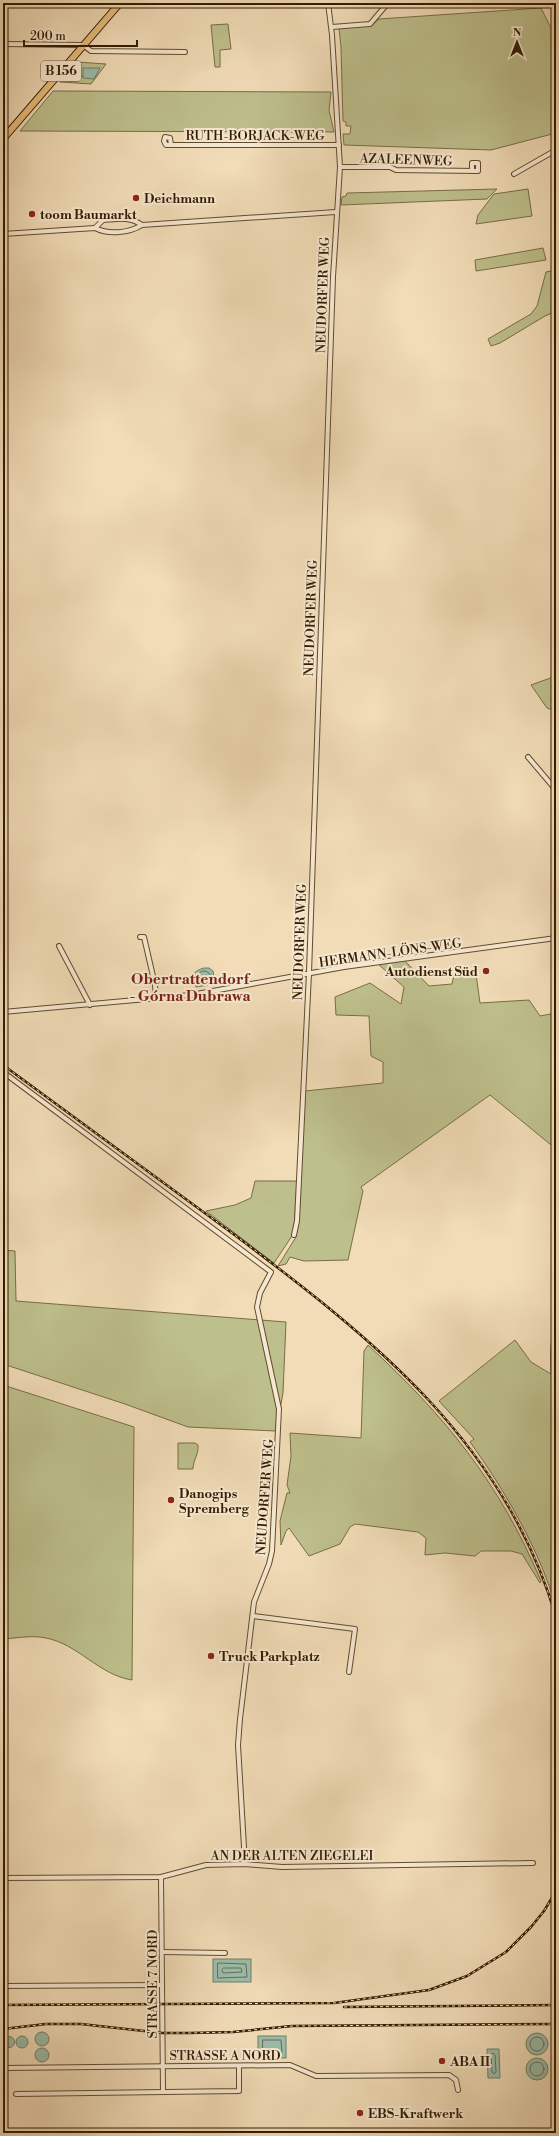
<svg xmlns="http://www.w3.org/2000/svg" width="559" height="2136" font-family="'Libre Bodoni',serif">
  <rect width="100%" height="100%" fill="#f1dcb7"/>
  <filter id="stains"><feTurbulence type="fractalNoise" baseFrequency=".005" numOctaves="4"/><feColorMatrix values="0 0 0 0 .2 0 0 0 0 .09 0 0 0 0 .02 0 0 0 .5 -.17"/></filter>
  <radialGradient id="worn" r=".72"><stop offset=".6" stop-color="#630" stop-opacity="0"/><stop offset="1" stop-color="#630" stop-opacity=".3"/></radialGradient>
  <g fill="#bdbf8c" stroke="#786d46">
    <polygon points="541,8 556,38 556,133 491,150 344,145 343,134 350,134 351,126 346,126 346,122 343,121 341,47 339,28 372,25 379,19"/>
    <polygon points="228,24 231,49 220,50 220,67 215,67 211,25"/>
    <polygon points="77,62 106,64 91,84 60,82"/>
    <polygon points="53,91 331,92 329,110 334,132 20,131"/>
    <polygon points="497,189 487,199 341,205 342,197 346,196 347,193"/>
    <polygon points="528,189 532,216 476,224 478,215 494,194"/>
    <polygon points="543,248 546,260 476,271 475,260"/>
    <polygon points="556,270 556,316 552,313 545,316 500,343 491,346 488,339 531,314 537,306 546,272"/>
    <polygon points="556,676 556,711 547,708 531,685"/>
    <polygon points="404,960 429,986 452,984 455,971 476,974 480,1003 529,1000 540,1016 551,1014 556,1010 556,1149 490,1095 361,1187 363,1191 348,1260 304,1261 290,1257 286,1264 278,1266 296,1237 298,1226 305,1091 383,1083 383,1062 371,1056 369,1016 336,1015 335,997 370,983 401,1004 404,987 378,964"/>
    <polygon points="255,1181 297,1181 294,1229 292,1236 274,1263 206,1211 235,1205 251,1198"/>
    <polygon points="3,1250 15,1251 16,1301 286,1322 283,1393 276,1431 188,1427 125,1404 3,1364"/>
    <path d="M556 1322V1608C541 1552 504 1489 470 1442L474 1439 439 1401 515 1340 531 1362 551 1374C550 1356 550 1339 556 1322Z"/>
    <path d="M368 1345C446 1417 499 1482 541 1581L540 1583 522 1554 511 1551H481L475 1556 445 1553 425 1555 426 1538 418 1532 355 1524 350 1527 340 1544 309 1556 289 1528 286 1531 281 1545 280 1521 287 1493H290L287 1485 291 1456 290 1433 361 1438 364 1351Z"/>
    <path d="M3 1385 134 1427 132 1680C99 1675 78 1644 46 1638 32 1635 17 1638 3 1639Z"/>
    <path d="M178 1443H195L198 1445C199 1454 193 1460 193 1469H178Z"/>
  </g>
  <g fill="#9bbcaa" stroke="#717c66">
    <polygon points="83,68 100,68 94,79 83,78"/>
    <rect x="68" y="74" width="11" height="7"/>
    <path d="M204 968H209L213 971 215 984 196 987C189 977 193 971 204 968Z"/>
    <rect x="213" y="1959" width="38" height="23"/>
    <circle cx="42" cy="2039" r="7"/>
    <circle cx="537" cy="2044" r="11"/>
    <rect x="258" y="2036" width="28" height="22"/>
    <circle cx="22" cy="2042" r="6"/>
    <circle cx="9" cy="2042" r="5.5"/>
    <circle cx="42" cy="2055" r="7"/>
    <polygon points="487,2049 499,2049 500,2078 488,2078"/>
    <circle cx="537" cy="2069" r="11"/>
  </g>
  <g fill="none" stroke-linecap="round" stroke-linejoin="round">
    <g stroke="#676c55" stroke-width="1">
      <circle cx="204" cy="978" r="7"/>
      <polygon points="218,1963 246,1964 247,1977 218,1978"/>
      <polygon points="224,1968 241,1968 242,1972 223,1973 222,1970"/>
      <circle cx="537" cy="2044" r="7"/>
      <polygon points="263,2040 281,2040 282,2053 263,2054"/>
      <polygon points="493,2053 495,2055 496,2072 494,2074 492,2072 491,2055"/>
      <circle cx="537" cy="2069" r="7"/>
    </g>
    <polyline stroke="#717c66" stroke-width="1" points="79,78 83,76"/>
    <defs>
      <g id="minor">
        <polyline points="332,27 370,24 388,3"/>
        <polyline points="3,44 83,45 91,51 185,52"/>
        <polyline points="171,145 170,138 165,137 164,141 166,145 339,145"/>
        <polyline points="340,167 390,167 396,170 478,171 478,163 472,163 472,171"/>
        <polyline points="514,174 556,150"/>
        <path d="M95 228 103 220C118 219 129 216 142 225"/>
        <path d="M3 234 95 228C109 235 129 233 142 225L336 212"/>
        <polyline points="528,757 556,790"/>
        <polyline points="140,937 144,937 155,985 156,999"/>
        <polyline points="59,946 90,1005"/>
        <polyline points="3,1012 191,995 344,967 556,938"/>
        <polyline points="3,1072 271,1272 260,1293 257,1307 279,1409 272,1551 269,1564 254,1602 240,1719 238,1745 245,1864"/>
        <polyline points="294,1235 297,1221 309,973 333,277 340,167 332,35 328,3"/>
        <polyline points="253,1616 355,1629 349,1672"/>
        <polyline points="161,1877 163,2091"/>
        <polyline points="3,1878 161,1877 206,1865 245,1864 282,1867 533,1863"/>
        <polyline points="162,1952 225,1953"/>
        <polyline points="3,1986 162,1985"/>
        <polyline points="3,2068 290,2065 316,2076 449,2075 456,2080 458,2090"/>
        <polyline points="16,2094 239,2091 239,2066"/>
      </g>
      <polyline id="primary" points="3,139 120,3"/>
    </defs>
    <use href="#minor" stroke="#624b2e" stroke-width="6"/>
    <use href="#primary" stroke="#331b00" stroke-width="8"/>
    <use href="#minor" stroke="#f6e8d0" stroke-width="4"/>
    <use href="#primary" stroke="#e8be7c" stroke-width="6"/>
    <defs>
      <g id="rail">
        <path d="M3 1065C79 1121 156 1177 232 1233 372 1338 505 1442 556 1617"/>
        <polyline points="3,2005 334,2003 429,1990 467,1976 506,1952 531,1927 544,1911 556,1891"/>
        <polyline points="344,2007 556,2005"/>
        <polyline points="3,2029 46,2024 81,2024 162,2033 189,2033 233,2032 292,2026 556,2024"/>
      </g>
    </defs>
    <use href="#rail" stroke="#331b00" stroke-width="2.5"/>
    <use href="#rail" stroke="#f6e8d0" stroke-width="1" stroke-dasharray="3" stroke-linecap="butt"/>
  </g>
  <g fill="#8f2418" stroke="#f6e8d0" stroke-width="1.5">
    <circle cx="136" cy="198" r="4"/>
    <circle cx="32" cy="214" r="4"/>
    <circle cx="486" cy="971" r="4"/>
    <circle cx="171" cy="1500" r="4"/>
    <circle cx="211" cy="1656" r="4"/>
    <circle cx="442" cy="2061" r="4"/>
    <circle cx="360" cy="2113" r="4"/>
  </g>
  <g text-anchor="middle" stroke-width="4" stroke-linejoin="round" paint-order="stroke">
    <rect fill="#f6e8d0" stroke="#6e583e" stroke-width="1" x="41" y="61" width="40" height="20" rx="3"/>
    <g font-size="12" font-weight="bold" fill="#331b00">
      <text x="61" y="75">B 156</text>
    </g>
    <g font-size="13" fill="#331b00" stroke="#f6e8d0">
      <text x="255" y="140">RUTH-BORJACK-WEG</text>
      <text transform="translate(406 159) rotate(2)" y="5">AZALEENWEG</text>
      <text transform="translate(322 295) rotate(-88)" y="5">NEUDORFER WEG</text>
      <text transform="translate(310 618) rotate(-88)" y="5">NEUDORFER WEG</text>
      <text transform="translate(299 942) rotate(-88)" y="5">NEUDORFER WEG</text>
      <text transform="translate(390 952) rotate(-8)" y="5">HERMANN-LÖNS-WEG</text>
      <text transform="translate(264 1497) rotate(-86)" y="5">NEUDORFER WEG</text>
      <text x="292" y="1860">AN DER ALTEN ZIEGELEI</text>
      <text transform="translate(152 1984) rotate(-90)" y="5">STRASSE 7 NORD</text>
      <text x="225" y="2060">STRASSE A NORD</text>
    </g>
    <g font-size="13" font-weight="bold" fill="#331b00" stroke="#f6e8d0" text-anchor="start">
      <text x="144" y="203">Deichmann</text>
      <text x="40" y="219">toom Baumarkt</text>
      <text x="478" y="976" text-anchor="end">Autodienst Süd</text>
      <text x="179" y="1498">Danogips<tspan x="179" dy="15">Spremberg</tspan></text>
      <text x="219" y="1661">Truck Parkplatz</text>
      <text x="450" y="2066">ABA II</text>
      <text x="368" y="2118">EBS-Kraftwerk</text>
    </g>
    <g font-size="15" font-weight="bold" fill="#7a1f14" stroke="#f6e8d0">
      <text x="190" y="984">Obertrattendorf<tspan x="190" dy="17">- Górna Dubrawa</tspan></text>
    </g>
  </g>
  <rect width="559" height="2136" fill="none" stroke="#f1dcb7" stroke-width="16"/>
  <rect x="4" y="4" width="551" height="2128" fill="none" stroke="#331b00" stroke-width="2"/>
  <rect x="8" y="8" width="543" height="2120" fill="none" stroke="#331b00"/>
  <g transform="translate(517 42)" stroke="#f6e8d0" stroke-width="3" paint-order="stroke">
  <path d="M0-3L7 15L0 10L-7 15Z" fill="#331b00"/>
  <text y="-6" font-size="11" font-weight="bold" text-anchor="middle" fill="#331b00">N</text>
  </g>
  <path d="M24 40v6h113v-6" fill="none" stroke="#331b00" stroke-width="2"/>
  <text x="30" y="40" font-size="12" fill="#331b00" stroke="#f6e8d0" stroke-width="3" paint-order="stroke">200 m</text>
  <rect width="100%" height="100%" filter="url(#stains)"/>
  <rect width="100%" height="100%" fill="url(#worn)"/>
</svg>
